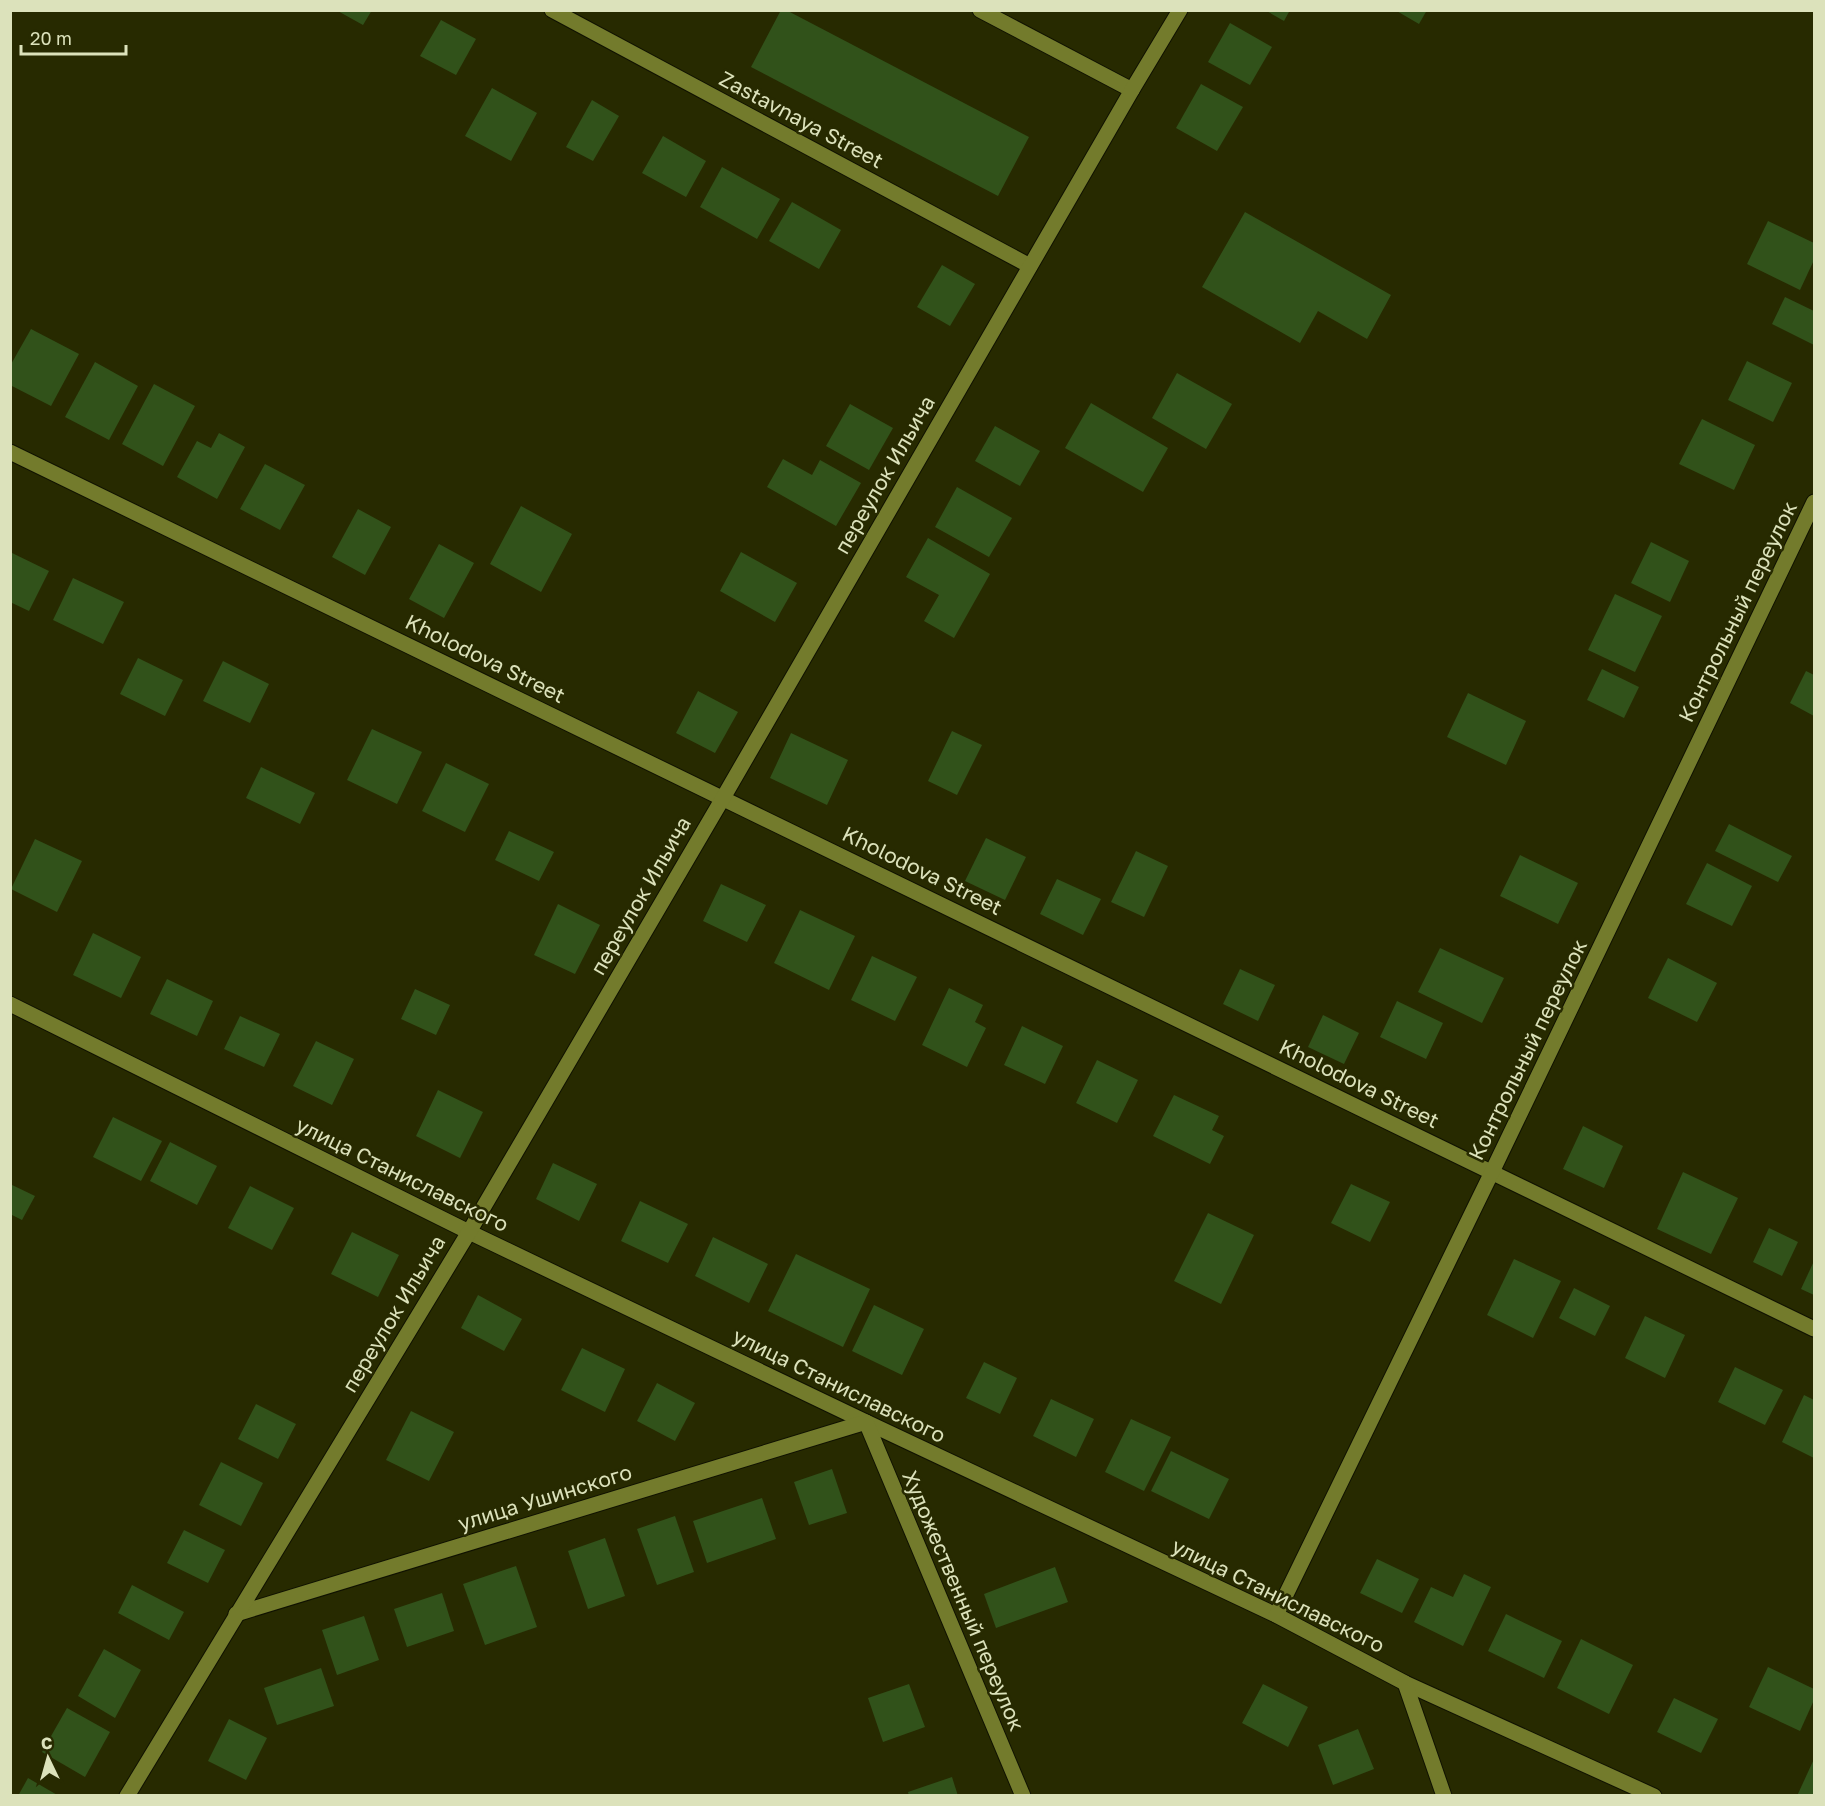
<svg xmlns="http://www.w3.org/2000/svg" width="1825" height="1806" font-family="'Golos Text',sans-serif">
  <rect width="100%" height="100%" fill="#272a00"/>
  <g fill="#31521a">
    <polygon points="336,10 372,10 363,25"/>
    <polygon points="781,10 786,10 1029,137 998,196 751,67"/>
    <polygon points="1265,10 1290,10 1284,21"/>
    <polygon points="1395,10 1427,10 1419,24"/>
    <polygon points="441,20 476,39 456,75 420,56"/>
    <polygon points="1230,23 1272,47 1250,85 1208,62"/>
    <polygon points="1201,84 1243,107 1217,151 1176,128"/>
    <polygon points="492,88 537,113 511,161 465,136"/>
    <polygon points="592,100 619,116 593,161 566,147"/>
    <polygon points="663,136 706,161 686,197 642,173"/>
    <polygon points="722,167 780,199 757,239 700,207"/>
    <polygon points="792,202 841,230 819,269 769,241"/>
    <polygon points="1245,212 1391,295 1367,339 1318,311 1300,343 1202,287"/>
    <polygon points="1768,221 1814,243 1814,260 1800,290 1747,264"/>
    <polygon points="942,265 975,284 950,326 917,307"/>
    <polygon points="1785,297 1814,311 1814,345 1772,324"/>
    <polygon points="31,329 79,354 51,406 10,385 10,366"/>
    <polygon points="1747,361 1792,383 1773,422 1728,400"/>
    <polygon points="95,362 138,386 109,440 65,417"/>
    <polygon points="1177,373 1232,404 1206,449 1152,418"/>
    <polygon points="154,384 195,406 163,466 122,444"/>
    <polygon points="1091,403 1168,448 1143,492 1065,448"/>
    <polygon points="850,404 893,428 869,470 826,446"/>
    <polygon points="1702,419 1755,445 1734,490 1679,464"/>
    <polygon points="995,426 1040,451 1020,486 975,461"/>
    <polygon points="219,433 245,447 217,499 177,477 197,441 211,448"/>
    <polygon points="783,459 812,475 820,460 861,483 836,526 767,487"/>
    <polygon points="265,464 305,485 280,530 240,509"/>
    <polygon points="957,487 1012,518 989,557 935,527"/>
    <polygon points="521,506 572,534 541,592 490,564"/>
    <polygon points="358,509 391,527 365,575 332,557"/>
    <polygon points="928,538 990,574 954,638 924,621 939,595 906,577"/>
    <polygon points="1651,542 1689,561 1670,602 1631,583"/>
    <polygon points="439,544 474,563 444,618 409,599"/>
    <polygon points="10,552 49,571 29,611 10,602"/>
    <polygon points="741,552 797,583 775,622 720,591"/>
    <polygon points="73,578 124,602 103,644 53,620"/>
    <polygon points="1615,594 1662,616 1635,672 1588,650"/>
    <polygon points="138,658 183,680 165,716 120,694"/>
    <polygon points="223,661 269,684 250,723 203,701"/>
    <polygon points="1602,669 1639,687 1624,718 1587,700"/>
    <polygon points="1806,671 1814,675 1814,716 1790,703"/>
    <polygon points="698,691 738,712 715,753 676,733"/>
    <polygon points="1468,693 1526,721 1506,765 1447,737"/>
    <polygon points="372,729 422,752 397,804 347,780"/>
    <polygon points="952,731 982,745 957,795 928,781"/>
    <polygon points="791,733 848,760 827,805 770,778"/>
    <polygon points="446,763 489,784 465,832 422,811"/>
    <polygon points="261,767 315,793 300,824 246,798"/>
    <polygon points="1729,824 1792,856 1778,882 1715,851"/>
    <polygon points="509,831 554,852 539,881 495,860"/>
    <polygon points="986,838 1026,857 1005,900 965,881"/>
    <polygon points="35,839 82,861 57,912 11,889"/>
    <polygon points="1136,851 1168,866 1144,917 1111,902"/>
    <polygon points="1520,855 1578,883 1558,924 1500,896"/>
    <polygon points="1707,863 1752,886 1732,926 1686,904"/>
    <polygon points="1057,879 1101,899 1083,935 1040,914"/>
    <polygon points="721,884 766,905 747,942 703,921"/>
    <polygon points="558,904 600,925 575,974 534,955"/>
    <polygon points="800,910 855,936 829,990 774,963"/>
    <polygon points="93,933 141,957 121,998 73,975"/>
    <polygon points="1440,948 1504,978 1482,1023 1418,992"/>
    <polygon points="872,956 917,977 895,1021 851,1000"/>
    <polygon points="1668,958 1717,983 1697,1022 1648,998"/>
    <polygon points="1240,969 1275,985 1258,1021 1223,1004"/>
    <polygon points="167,979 213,1001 197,1036 150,1014"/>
    <polygon points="949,988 983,1005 975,1022 986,1028 967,1067 922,1045"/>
    <polygon points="415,989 450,1005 436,1035 401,1019"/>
    <polygon points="1397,1001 1443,1023 1426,1059 1380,1037"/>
    <polygon points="1323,1015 1359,1033 1344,1064 1308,1047"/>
    <polygon points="240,1016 280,1034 264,1067 224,1049"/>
    <polygon points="1022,1026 1063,1046 1045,1084 1004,1065"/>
    <polygon points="316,1041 354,1059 332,1105 293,1086"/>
    <polygon points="1097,1060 1138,1080 1117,1123 1076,1103"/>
    <polygon points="438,1090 483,1112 460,1158 416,1136"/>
    <polygon points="1174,1095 1219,1116 1212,1130 1224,1136 1210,1164 1153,1136"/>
    <polygon points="113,1117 162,1141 141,1181 93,1157"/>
    <polygon points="1583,1126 1623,1146 1604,1188 1563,1169"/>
    <polygon points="170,1142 217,1166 197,1205 150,1181"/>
    <polygon points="553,1163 597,1184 579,1221 536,1199"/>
    <polygon points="1683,1172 1738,1198 1711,1254 1657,1229"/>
    <polygon points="10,1184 35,1196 22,1220 10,1214"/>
    <polygon points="1351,1184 1390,1202 1370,1242 1331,1223"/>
    <polygon points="250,1186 294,1208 272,1250 228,1228"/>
    <polygon points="640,1201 688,1224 668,1263 621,1241"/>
    <polygon points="1208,1213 1254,1235 1221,1304 1174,1281"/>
    <polygon points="1769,1228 1798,1242 1782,1276 1753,1262"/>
    <polygon points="352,1232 399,1255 378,1297 331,1274"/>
    <polygon points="713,1237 768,1264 749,1303 695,1276"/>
    <polygon points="796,1254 870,1289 843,1347 768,1311"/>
    <polygon points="1514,1259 1561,1281 1533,1338 1487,1315"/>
    <polygon points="1814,1261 1814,1295 1801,1289"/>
    <polygon points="1574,1288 1610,1306 1595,1336 1559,1318"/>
    <polygon points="478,1295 522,1319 504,1351 461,1328"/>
    <polygon points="874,1305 924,1329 902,1375 852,1351"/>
    <polygon points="1645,1316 1685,1335 1665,1378 1625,1358"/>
    <polygon points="582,1348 625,1369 605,1412 561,1390"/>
    <polygon points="984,1362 1017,1378 1000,1414 966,1398"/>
    <polygon points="1735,1367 1783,1390 1765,1425 1718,1402"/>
    <polygon points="657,1383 695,1403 675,1441 637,1421"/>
    <polygon points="1804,1395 1814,1400 1814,1458 1782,1442"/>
    <polygon points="1051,1399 1094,1419 1076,1457 1033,1436"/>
    <polygon points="256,1404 296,1424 278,1459 238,1439"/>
    <polygon points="411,1411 454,1432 429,1481 386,1460"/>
    <polygon points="1131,1419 1171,1437 1144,1491 1105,1472"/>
    <polygon points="1171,1451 1229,1479 1209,1519 1151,1491"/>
    <polygon points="221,1462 263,1483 241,1526 199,1505"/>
    <polygon points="832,1469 847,1513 809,1525 794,1482"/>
    <polygon points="762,1498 776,1539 707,1563 693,1521"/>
    <polygon points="675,1516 694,1572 657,1585 637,1529"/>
    <polygon points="184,1530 225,1550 208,1583 167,1563"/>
    <polygon points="605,1538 625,1596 588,1609 568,1551"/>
    <polygon points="1377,1559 1419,1579 1402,1613 1360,1593"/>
    <polygon points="516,1566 537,1627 485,1645 463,1584"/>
    <polygon points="1055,1567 1068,1602 996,1628 984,1594"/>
    <polygon points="1464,1574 1491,1587 1463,1646 1414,1622 1431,1587 1453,1597"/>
    <polygon points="132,1585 184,1612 169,1640 118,1613"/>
    <polygon points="442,1593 454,1631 407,1647 394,1609"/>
    <polygon points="1506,1614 1562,1641 1544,1678 1488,1651"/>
    <polygon points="364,1616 379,1660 337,1675 322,1630"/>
    <polygon points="1581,1639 1633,1665 1609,1714 1557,1688"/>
    <polygon points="104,1649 141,1670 115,1718 78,1696"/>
    <polygon points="1768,1667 1814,1689 1814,1700 1800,1731 1749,1707"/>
    <polygon points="321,1668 334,1706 277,1725 264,1688"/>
    <polygon points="909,1684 925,1727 883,1742 868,1698"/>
    <polygon points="1263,1684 1308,1707 1288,1747 1242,1723"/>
    <polygon points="1674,1698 1718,1719 1701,1753 1657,1732"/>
    <polygon points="67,1708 110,1732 85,1777 42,1752"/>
    <polygon points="229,1719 267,1738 246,1780 208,1761"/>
    <polygon points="1358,1729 1374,1769 1333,1785 1318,1745"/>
    <polygon points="1814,1759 1814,1796 1797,1796"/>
    <polygon points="952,1777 958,1796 909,1796 908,1792"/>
    <polygon points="28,1778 59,1796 18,1796"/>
  </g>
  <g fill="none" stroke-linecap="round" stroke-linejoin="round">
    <defs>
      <g id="minor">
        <polyline points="552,10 1030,266"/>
        <polyline points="980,10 1132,90"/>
        <polyline points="10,452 1814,1329"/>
        <polyline points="10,1004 469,1232 866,1422 1276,1615 1405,1683 1654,1796"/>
        <polyline points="236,1614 866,1422 1023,1796"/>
        <polyline points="1276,1615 1492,1172 1814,502"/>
        <polyline points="1405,1683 1444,1796"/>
        <polyline points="127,1796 469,1232 723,798 1132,90 1180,10"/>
      </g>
    </defs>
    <use href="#minor" stroke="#101200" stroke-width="17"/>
    <use href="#minor" stroke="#737b2c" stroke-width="15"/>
  </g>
  <g text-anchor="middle" stroke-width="5" stroke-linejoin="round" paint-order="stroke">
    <g font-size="21" fill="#dce2bb" stroke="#272a00">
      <text transform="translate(801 120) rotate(28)" y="7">Zastavnaya Street</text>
      <text transform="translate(885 475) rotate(-60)" y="7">переулок Ильича</text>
      <text transform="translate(1738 612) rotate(-64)" y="7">Контрольный переулок</text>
      <text transform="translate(485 659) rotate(26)" y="7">Kholodova Street</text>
      <text transform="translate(922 871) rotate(26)" y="7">Kholodova Street</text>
      <text transform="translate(641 896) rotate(-60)" y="7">переулок Ильича</text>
      <text transform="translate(1528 1050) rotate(-64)" y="7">Контрольный переулок</text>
      <text transform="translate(1359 1084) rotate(26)" y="7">Kholodova Street</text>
      <text transform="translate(402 1175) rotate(26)" y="7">улица Станиславского</text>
      <text transform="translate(394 1314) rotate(-59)" y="7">переулок Ильича</text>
      <text transform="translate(839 1386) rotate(26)" y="7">улица Станиславского</text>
      <text transform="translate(545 1498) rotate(-17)" y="7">улица Ушинского</text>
      <text transform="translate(1278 1596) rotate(26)" y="7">улица Станиславского</text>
      <text transform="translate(963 1601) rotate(67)" y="7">Художественный переулок</text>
    </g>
  </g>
  <rect width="1825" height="1806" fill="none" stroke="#dce2bb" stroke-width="24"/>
  <g transform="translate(48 1758) rotate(355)" stroke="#272a00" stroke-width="4.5" paint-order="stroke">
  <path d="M0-4.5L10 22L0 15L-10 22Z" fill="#dce2bb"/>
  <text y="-9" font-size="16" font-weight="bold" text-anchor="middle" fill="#dce2bb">С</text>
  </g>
  <path d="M21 45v9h105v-9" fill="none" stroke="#dce2bb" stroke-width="3"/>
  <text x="30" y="45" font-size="18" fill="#dce2bb" stroke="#272a00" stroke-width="4.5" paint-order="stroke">20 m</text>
</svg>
